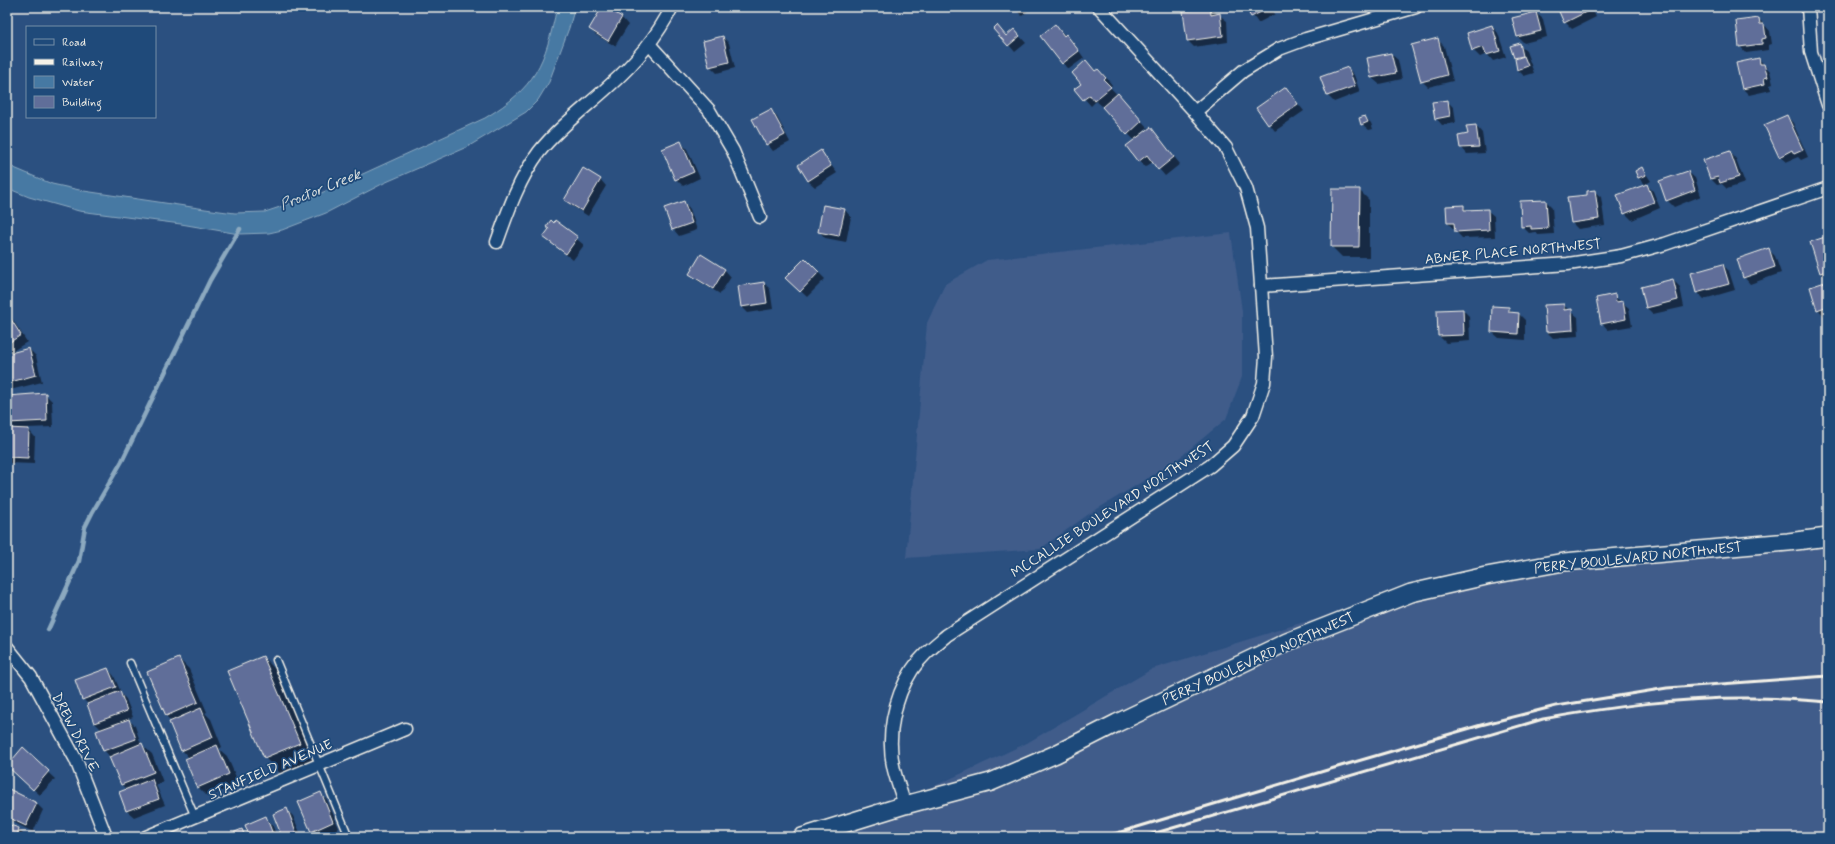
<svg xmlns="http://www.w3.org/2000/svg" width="1835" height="844" font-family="Mynerve,sans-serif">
  <rect width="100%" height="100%" fill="#2b5080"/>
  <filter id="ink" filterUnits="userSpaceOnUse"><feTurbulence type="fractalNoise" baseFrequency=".025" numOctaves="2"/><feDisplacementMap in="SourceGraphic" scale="8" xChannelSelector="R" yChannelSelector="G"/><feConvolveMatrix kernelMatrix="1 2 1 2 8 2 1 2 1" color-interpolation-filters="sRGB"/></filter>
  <g filter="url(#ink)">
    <g fill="#3f5c8a">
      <polygon points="1231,233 1242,311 1242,377 1226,419 1173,463 1089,514 1040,549 906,558 927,323 945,284 987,260"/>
      <polygon points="1828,533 1828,837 790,837 881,811 1027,743 1152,669 1301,623 1466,582"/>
    </g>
    <path fill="#4679a3" stroke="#8ca9bf" d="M557 7H575L569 28 549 82 538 100 526 112 469 146 384 183 326 213 282 230 269 233 239 234 181 224 79 211 29 197 7 188V165L52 184 84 191 212 210 235 213 265 212 319 194 485 118C536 87 545 64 557 7Z"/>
    <g fill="#0007">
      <polygon points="603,7 622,18 628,25 615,46 596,35 590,29"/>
      <polygon points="1013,7 1032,7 1022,16"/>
      <polygon points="1247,7 1271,7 1275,14 1258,23"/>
      <polygon points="1558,7 1591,7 1596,17 1572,29 1565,22"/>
      <polygon points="1210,8 1227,21 1228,42 1194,47 1188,41"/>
      <polygon points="1536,13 1543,19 1547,37 1524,43 1518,37"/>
      <polygon points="1759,19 1770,31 1772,44 1768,45 1768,50 1746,53 1740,46"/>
      <polygon points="1055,26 1073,42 1084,58 1069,69 1063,63"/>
      <polygon points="1492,26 1498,33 1506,57 1493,61 1487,54 1480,57 1473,50"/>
      <polygon points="1014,30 1026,43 1015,52 1009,45 1006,36"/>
      <polygon points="723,37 729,43 735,68 717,73 710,66"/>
      <polygon points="1438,40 1444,46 1453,81 1428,87 1422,81"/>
      <polygon points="1519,45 1526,51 1534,73 1524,76 1518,70 1512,47"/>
      <polygon points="1391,54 1398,60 1402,79 1379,84 1372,78 1368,59"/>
      <polygon points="1759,59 1770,71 1773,84 1770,85 1771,90 1749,95 1743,89"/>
      <polygon points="1093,68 1096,72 1098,70 1105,76 1112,85 1110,87 1148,128 1141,134 1142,136 1151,128 1180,164 1165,176 1153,162 1145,167 1139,161 1135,141 1102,106 1096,101 1091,106 1076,89 1082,84"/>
      <polygon points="1348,68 1354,75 1360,92 1334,102 1327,95"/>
      <polygon points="1286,89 1304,111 1275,131 1258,109"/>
      <polygon points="1447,101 1454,108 1456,123 1442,125 1436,118"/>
      <polygon points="771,110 777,117 790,142 773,151 767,144"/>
      <polygon points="1787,116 1793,123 1808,157 1801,160 1798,157 1786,162 1779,156"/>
      <polygon points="1365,117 1371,123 1373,129 1369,130 1362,124"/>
      <polygon points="1476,126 1482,133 1485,153 1467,154 1461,147"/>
      <polygon points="681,143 687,149 700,178 683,186 676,179"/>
      <polygon points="821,152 837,173 815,187 808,181"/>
      <polygon points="1730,152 1736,159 1745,183 1727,189 1722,184 1717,185 1711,179 1705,161"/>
      <polygon points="1642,168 1651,181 1646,184 1653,191 1660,208 1632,220 1625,213 1646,185 1639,178"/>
      <polygon points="1688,172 1695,178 1701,196 1674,207 1667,200"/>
      <polygon points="600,179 606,186 588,216 572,206 565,200"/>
      <polygon points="1359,190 1369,200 1369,257 1342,257 1332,247"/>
      <polygon points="1594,191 1601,197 1605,225 1578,229 1571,222 1588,196"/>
      <polygon points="1546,201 1552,207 1554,234 1538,235 1536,232 1529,233 1522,226"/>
      <polygon points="684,202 690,209 697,230 679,236 673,229"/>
      <polygon points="1463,206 1468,211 1487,210 1494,216 1495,237 1462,238 1448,223"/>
      <polygon points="845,210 851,217 846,242 825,238 819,231"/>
      <polygon points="556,222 584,245 573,260 544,237"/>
      <polygon points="1828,237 1828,279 1827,279 1821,273"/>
      <polygon points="1768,249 1775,256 1781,273 1750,284 1744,277"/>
      <polygon points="702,256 725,270 731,277 720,294 697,280 691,273"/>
      <polygon points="805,259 825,279 807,297 787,278"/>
      <polygon points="1723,265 1729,271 1735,290 1704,299 1697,292"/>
      <polygon points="1673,280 1680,287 1684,307 1653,314 1647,308 1642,288"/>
      <polygon points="764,283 770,289 773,309 748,313 742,307"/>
      <polygon points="1828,283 1828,314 1824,316 1818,309"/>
      <polygon points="7,295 11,299 7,302"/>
      <polygon points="1614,296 1629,308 1632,326 1608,330 1602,323"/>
      <polygon points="1563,305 1578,317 1579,336 1553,338 1546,331"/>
      <polygon points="1508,308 1513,313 1519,314 1525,320 1525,340 1499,338 1492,332"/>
      <polygon points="1463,310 1469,316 1470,341 1446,343 1439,336 1438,311"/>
      <polygon points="7,314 13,320 27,342 8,354 29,349 36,356 42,382 10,390 7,386"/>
      <polygon points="45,394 52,401 53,427 27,428 35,437 34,464 7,463 7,429 16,430 9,423"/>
      <polygon points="263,657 282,676 318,762 284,777 265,758 229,671"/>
      <polygon points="179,659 189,669 207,712 205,713 211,719 222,747 219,749 227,756 239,784 208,797 198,787 189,758 182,750 172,722 166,716 148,672"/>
      <polygon points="108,669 114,676 122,695 126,699 133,717 128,719 135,726 141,744 152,754 163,782 156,785 165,805 134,817 127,811 120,792 127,790 122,785 110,757 104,750 102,730 95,723 88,704 83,699"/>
      <polygon points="23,749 55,779 40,795 14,772"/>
      <polygon points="7,789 37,804 43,810 33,832 7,819"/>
      <polygon points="320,793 327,800 339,828 318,837 312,831"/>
      <polygon points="287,810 293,816 302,837 283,837"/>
      <polygon points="265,817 272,824 277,837 251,837"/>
      <polygon points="7,825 19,829 25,837 7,837"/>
      <polygon points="241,830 248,837 225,837"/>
    </g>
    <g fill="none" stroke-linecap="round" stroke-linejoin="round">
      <polyline stroke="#8ca9bf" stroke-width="4.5" points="48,630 79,561 85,527 92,513 122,461 210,280 240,229"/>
    </g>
    <g fill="#606e99" stroke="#f4f1e8">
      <polygon points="602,7 605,7 622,17 608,41 589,29"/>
      <polygon points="1210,7 1211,15 1220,13 1223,36 1187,41 1183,11"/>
      <polygon points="1245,7 1269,7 1269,8 1251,17"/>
      <polygon points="1557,7 1588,7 1590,10 1564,23"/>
      <polygon points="1536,12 1541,31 1517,37 1512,18"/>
      <polygon points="1759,18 1760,24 1764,24 1766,38 1762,39 1762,44 1739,47 1736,21"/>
      <polygon points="1055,24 1064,36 1066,34 1079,51 1062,64 1040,36"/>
      <polygon points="997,25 1006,36 1014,29 1020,36 1008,46 993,29"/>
      <polygon points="1492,25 1500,51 1486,55 1483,47 1472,51 1467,33"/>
      <polygon points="723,36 729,62 709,67 703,41"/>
      <polygon points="1438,38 1447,75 1421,82 1411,45"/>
      <polygon points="1520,43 1523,56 1514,58 1510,46"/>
      <polygon points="1391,53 1396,73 1371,78 1367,58"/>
      <polygon points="1524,56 1528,66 1517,70 1515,59"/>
      <polygon points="1759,58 1760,64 1764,64 1768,77 1764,78 1765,84 1742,89 1736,63"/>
      <polygon points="1086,60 1095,71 1098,69 1106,78 1104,80 1111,87 1094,101 1090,95 1083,100 1074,89 1081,84 1072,73"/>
      <polygon points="1348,67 1355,86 1327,96 1320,77"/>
      <polygon points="1286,87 1298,104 1268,125 1256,108"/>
      <polygon points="1118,93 1142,121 1127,135 1102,107"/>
      <polygon points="1448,100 1450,116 1435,119 1432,102"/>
      <polygon points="771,109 785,135 766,145 752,119"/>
      <polygon points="1787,115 1803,150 1794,154 1792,150 1779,157 1764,125"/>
      <polygon points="1365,116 1368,122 1361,125 1359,118"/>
      <polygon points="1476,125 1479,147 1460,148 1458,136 1468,134 1466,126"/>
      <polygon points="1151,127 1174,157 1158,170 1147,155 1138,162 1126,146"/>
      <polygon points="681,141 694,172 675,180 662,149"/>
      <polygon points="821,150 831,166 808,181 798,165"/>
      <polygon points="1730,151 1739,177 1720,183 1718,177 1710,179 1703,160"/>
      <polygon points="1642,167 1646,175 1638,178 1635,171"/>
      <polygon points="583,168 601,179 582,211 564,200"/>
      <polygon points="1688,171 1695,190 1666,201 1659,181"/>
      <polygon points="1647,184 1654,202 1624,214 1617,195"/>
      <polygon points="1332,189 1360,189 1359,247 1331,247"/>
      <polygon points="1595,190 1599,219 1571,223 1567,197 1587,195 1587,191"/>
      <polygon points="1546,200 1548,228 1531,229 1531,226 1521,227 1520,201"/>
      <polygon points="684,201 692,223 672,230 664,208"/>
      <polygon points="823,205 845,209 839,236 818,232"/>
      <polygon points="1464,205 1464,210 1488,209 1489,230 1455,232 1454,223 1447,223 1446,206"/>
      <polygon points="551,220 554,223 555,220 578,237 566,254 543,237 549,229 546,227"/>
      <polygon points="1828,236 1828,273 1826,271 1820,273 1810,242"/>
      <polygon points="1769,248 1775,267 1743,278 1737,259"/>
      <polygon points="701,254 725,269 713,289 689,274"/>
      <polygon points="805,258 819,272 800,292 785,278"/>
      <polygon points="1723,264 1729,284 1696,293 1691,273"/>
      <polygon points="1673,279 1678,300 1646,308 1641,287"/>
      <polygon points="1828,281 1828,306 1817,310 1810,287"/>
      <polygon points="764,282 767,303 741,307 738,286"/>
      <polygon points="1615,294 1616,302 1623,301 1626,319 1601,324 1596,298"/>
      <polygon points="1564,304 1564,310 1572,309 1573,330 1546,332 1544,305"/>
      <polygon points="1492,306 1509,307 1509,312 1519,313 1518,334 1491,332"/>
      <polygon points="1463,309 1464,335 1438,336 1437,310"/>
      <polygon points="7,313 21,335 7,344"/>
      <polygon points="29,348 36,375 7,383 7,354"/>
      <polygon points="46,393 47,421 8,423 7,396"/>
      <polygon points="7,428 29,429 28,458 7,457"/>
      <polygon points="263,656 300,743 264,758 227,671"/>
      <polygon points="179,658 198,702 166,716 147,672"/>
      <polygon points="108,668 116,687 82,700 75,680"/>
      <polygon points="120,691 127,711 94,723 87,704"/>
      <polygon points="201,708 213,737 181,751 169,722"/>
      <polygon points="129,719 136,739 103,751 96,731"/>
      <polygon points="142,743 154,772 121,785 109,757"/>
      <polygon points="217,745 229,774 197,788 185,759"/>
      <polygon points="23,747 49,771 33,790 7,766"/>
      <polygon points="152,779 159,799 126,811 119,792"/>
      <polygon points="7,788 37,803 26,826 7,817"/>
      <polygon points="321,792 333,822 311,832 298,802"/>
      <polygon points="287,808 298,837 282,837 273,814"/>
      <polygon points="266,816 274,837 250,837 245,825"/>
      <polygon points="7,824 19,828 17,837 7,837"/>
      <polygon points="242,829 245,837 223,837"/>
    </g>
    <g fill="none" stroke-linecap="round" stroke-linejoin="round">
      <defs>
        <g id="lane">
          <polyline points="276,660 349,837"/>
          <polyline points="130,663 195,817"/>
        </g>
        <g id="street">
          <polyline points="1808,7 1811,52 1828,105"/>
          <polyline points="649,44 709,110 733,151 760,217"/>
          <polyline points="1195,112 1243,71 1279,49 1306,39 1416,7"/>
          <path d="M497 242C508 211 519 179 539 152 559 127 585 108 608 87 633 65 657 37 672 7"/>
          <polyline points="1261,286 1568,264 1621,256 1665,244 1828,188"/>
          <polyline points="7,647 31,677 76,760 106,837"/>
          <path d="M905 805C901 793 897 782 894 770 886 737 894 698 912 670 921 656 934 646 947 635L1210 466 1233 446 1253 416 1264 383 1266 357 1257 228 1246 188 1226 148 1195 112 1099 7"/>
          <polyline points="146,837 405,729"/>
        </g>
        <polyline id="secondary" points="802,837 905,805 991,782 1056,754 1117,723 1287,642 1411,593 1486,576 1564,562 1788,542 1828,537"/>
      </defs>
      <use href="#lane" stroke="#f4f1e8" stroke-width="9"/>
      <use href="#street" stroke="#f4f1e8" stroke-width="15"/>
      <use href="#secondary" stroke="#f4f1e8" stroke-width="20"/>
      <use href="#lane" stroke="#1f4a7a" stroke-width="6"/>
      <use href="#street" stroke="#1f4a7a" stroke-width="12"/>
      <use href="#secondary" stroke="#1f4a7a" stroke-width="17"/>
      <g stroke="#f4f1e8" stroke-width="3">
        <polyline points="1104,837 1334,768 1481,725 1556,706 1667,688 1828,676"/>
        <path d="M1142 837 1543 719C1611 707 1682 697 1752 698 1777 698 1803 700 1828 702"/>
      </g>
    </g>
  </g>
  <g text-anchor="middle" stroke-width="3.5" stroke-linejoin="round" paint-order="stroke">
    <g font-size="14" fill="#f4f1e8" stroke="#1f4a7a">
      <text transform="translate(1513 251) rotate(-5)" y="5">ABNER PLACE NORTHWEST</text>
      <text transform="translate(1112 509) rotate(-33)" y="5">MCCALLIE BOULEVARD NORTHWEST</text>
      <text transform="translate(1638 557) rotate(-6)" y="5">PERRY BOULEVARD NORTHWEST</text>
      <text transform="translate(1258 658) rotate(-24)" y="5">PERRY BOULEVARD NORTHWEST</text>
      <text transform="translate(76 732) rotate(63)" y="5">DREW DRIVE</text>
      <text transform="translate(270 769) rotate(-23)" y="5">STANFIELD AVENUE</text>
    </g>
    <g font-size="15" font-style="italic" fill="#dadfde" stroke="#1f4a7a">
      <text transform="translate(320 189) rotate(-22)" y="5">Proctor Creek</text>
    </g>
  </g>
  <rect width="1835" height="844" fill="none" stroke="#1f4a7a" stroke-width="24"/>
  <rect x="12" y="12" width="1811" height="820" fill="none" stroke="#f4f1e8" stroke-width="1.5" filter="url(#ink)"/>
  <rect x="26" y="26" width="130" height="92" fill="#1f4a7a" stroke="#748da6"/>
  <rect x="34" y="39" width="20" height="6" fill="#1f4a7a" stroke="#748da6"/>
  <text x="62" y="46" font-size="12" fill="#f4f1e8">Road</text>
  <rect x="34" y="59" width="20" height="6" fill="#f4f1e8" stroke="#748da6"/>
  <text x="62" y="66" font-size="12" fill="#f4f1e8">Railway</text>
  <rect x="34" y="76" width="20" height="12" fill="#4679a3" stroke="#748da6"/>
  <text x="62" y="86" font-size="12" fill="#f4f1e8">Water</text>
  <rect x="34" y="96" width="20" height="12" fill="#606e99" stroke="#748da6"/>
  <text x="62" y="106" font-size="12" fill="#f4f1e8">Building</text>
</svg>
